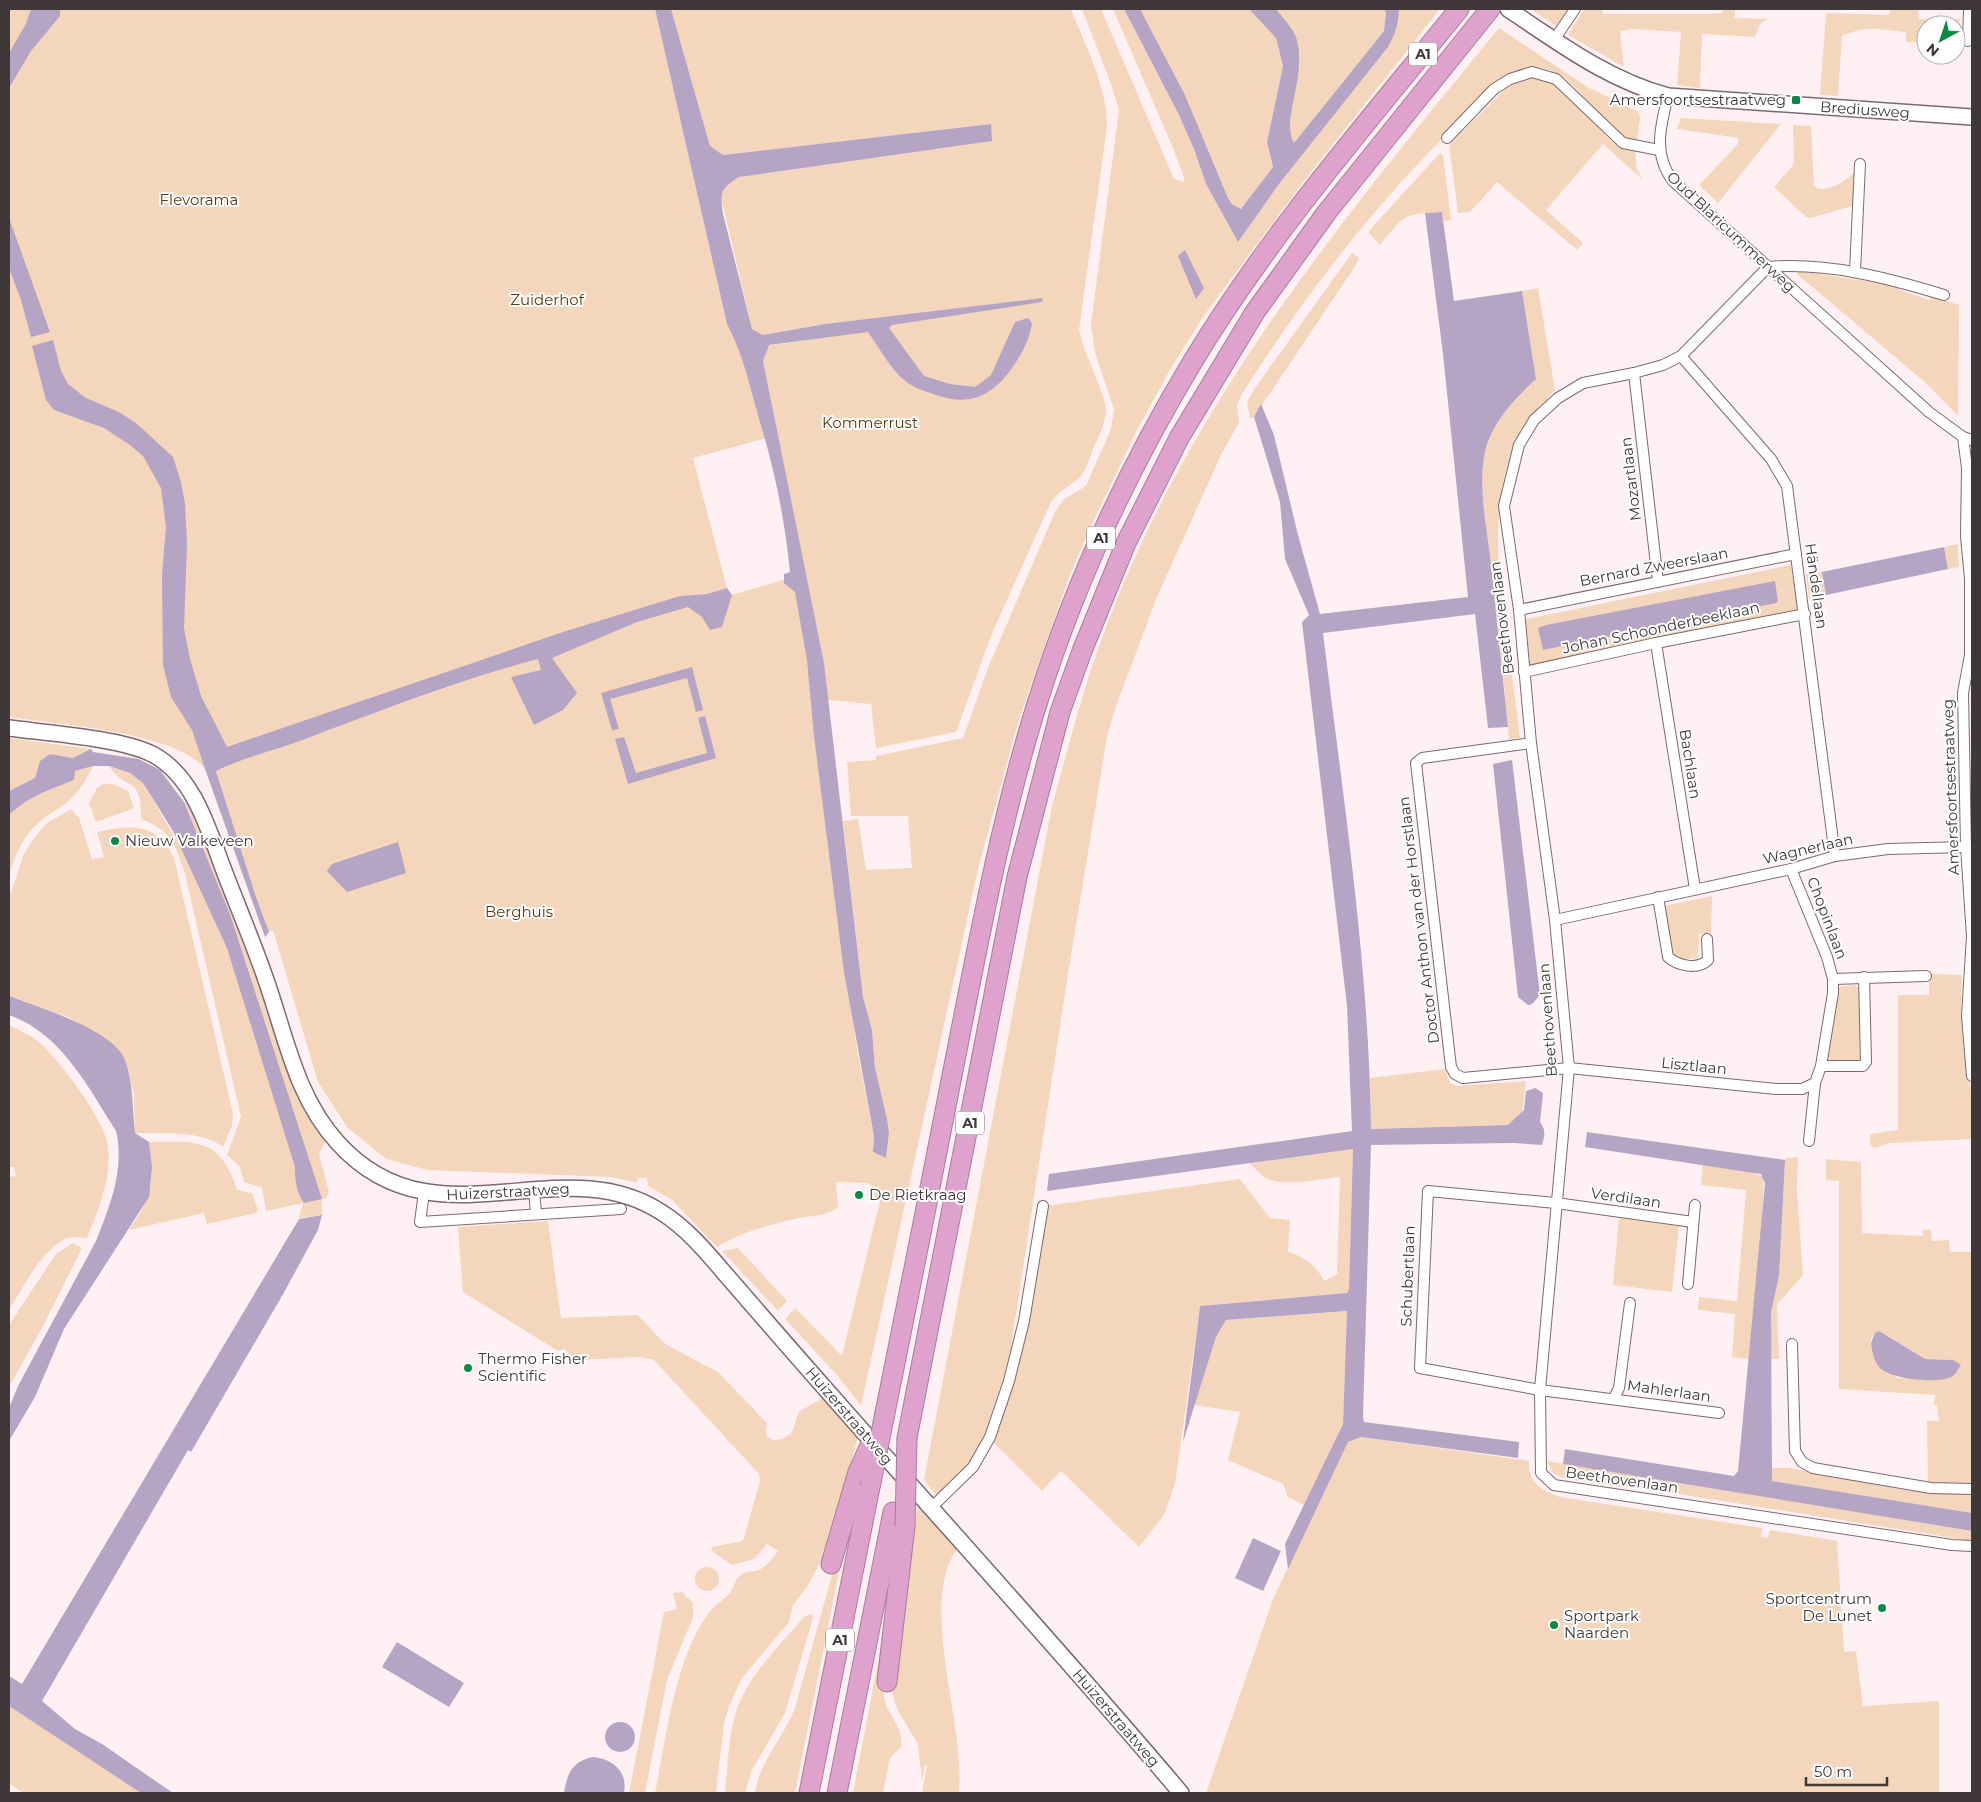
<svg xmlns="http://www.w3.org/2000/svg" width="1981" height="1802" font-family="Montserrat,sans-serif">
  <rect width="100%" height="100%" fill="#fff1f3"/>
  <g fill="#f3d6bc" fill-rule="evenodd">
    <path d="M9 9H655L727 324 738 345 767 438 693 458 727 588 707 594 680 596 674 607 732 595 800 575 856 1044 874 1136 873 1152 886 1158 889 1133 875 1068 872 1030 863 997 843 821 858 819 866 870 912 868 908 816H851L847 762 876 760V756L963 738 988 668 1055 512 1064 499 1086 486 1111 429 1114 409 1095 353 1091 325 1119 110 1110 81 1082 9H1101L1174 179 1184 182V177L1173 148 1113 9H1124L1179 115 1194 149 1206 184 1238 242 1279 184 1388 47 1399 20V9H1440L1307 177 1205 314 1171 368 1137 430 1091 526 1069 577 1019 719 978 869 861 1406 837 1375 785 1319 795 1308 842 1356 880 1201H874L875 1188 868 1183 836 1182 838 1207C824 1218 807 1215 790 1220 766 1226 738 1234 717 1247L672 1200 648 1186 647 1178H637L638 1183 611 1177 428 1170 386 1159 347 1127 318 1082 273 930 269 932 255 894 216 771 224 766 202 753 205 769C177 732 55 724 9 717Z"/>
    <path d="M671 9H1071C1085 46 1107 85 1107 126L1079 330C1083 352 1108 398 1106 413 1104 426 1098 438 1093 449 1089 458 1087 470 1080 477 1070 487 1060 489 1051 502L993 631 956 732 876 748 871 704 827 700 824 663 758 347 889 328 892 325 1043 299 825 324 763 335 752 329 721 197 723 189 738 177 991 141V124L723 155 710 146Z"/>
    <polygon points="1140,9 1249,9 1276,38 1283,66 1267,142 1273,167 1241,209 1232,204 1228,198 1185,95"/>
    <path d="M1276 9H1384L1386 13 1384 31 1294 143C1277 112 1314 70 1294 34 1290 25 1282 17 1276 9Z"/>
    <polygon points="1531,9 1569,9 1556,26"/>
    <polygon points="1584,9 1602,9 1603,14 1709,14 1723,13 1723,9 1735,9 1735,18 1768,19 1760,24 1755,37 1702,34 1700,88 1677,85 1681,32 1632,29 1620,31 1624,67 1568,35"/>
    <path d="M1891 9H1918L1919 19H1960L1959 44H1956V25H1926V43L1906 42V32C1880 30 1867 25 1842 36L1838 96 1820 95 1826 13 1889 15Z"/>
    <path d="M1499 28 1589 88 1639 112 1640 119 1637 141C1596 135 1583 72 1540 68 1527 67 1515 71 1504 78 1481 94 1462 118 1442 139 1366 216 1300 302 1242 394L1237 405 1239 423 1221 455 1157 597 1115 709 1107 737 1068 974 1009 1360 982 1442 971 1462 937 1496 924 1480 1052 806C1068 749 1082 691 1103 636 1187 405 1345 216 1499 28Z"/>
    <polygon points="1535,77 1556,84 1565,92 1611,141 1621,148 1635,151 1637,169 1643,180 1603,144 1546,210 1583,243 1577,250 1497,182 1470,212 1458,213 1449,145 1505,89 1517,82"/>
    <polygon points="1681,118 1781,124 1718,203 1699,185 1737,145 1739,138 1677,129"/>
    <path d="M1793 125 1811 126 1814 186C1828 196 1845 179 1858 171L1859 204 1811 218 1806 217 1774 187 1792 167 1794 162Z"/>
    <path d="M1440 153 1443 155 1451 220 1444 221 1442 212C1402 214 1405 215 1380 245L1368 232Z"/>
    <polygon points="1352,253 1359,258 1354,268 1254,417 1250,419 1247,402 1255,388"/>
    <polygon points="1800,271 1899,286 1900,290 1929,300 1932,296 1959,305 1958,416 1927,384 1797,274"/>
    <path d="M1538 288 1555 390C1539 409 1521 429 1512 452 1480 535 1512 651 1520 738L1509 739C1504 676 1496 613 1489 551 1486 522 1479 484 1484 456 1490 425 1513 399 1536 379L1522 291Z"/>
    <polygon points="1958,544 1959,567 1948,569 1944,547"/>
    <path d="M1791 565 1798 611 1529 665 1521 620ZM1775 582 1778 601 1775 603 1543 650 1539 628 1547 625Z"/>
    <polygon points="1822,572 1826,595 1809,598 1806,574"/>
    <polygon points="9,738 91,749 73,758 50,754 40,761 35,778 9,791"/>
    <path d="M93 766C86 780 78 794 66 803 55 811 44 817 34 827 21 840 15 857 9 875V815C28 796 48 790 73 780L75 771Z"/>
    <path d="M109 766 130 773 143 783 189 862 227 947 322 1199 230 914 184 802 189 800 206 833 275 1032 319 1131 326 1140 319 1154 329 1192 326 1198 322 1199V1215L299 1218 303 1203 266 1211 262 1188 244 1182 240 1167 227 1155 241 1117 185 874C175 844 172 831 141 819 142 774 127 793 109 766Z"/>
    <polygon points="103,784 113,784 128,791 134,808 96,822 89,803 97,788"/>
    <path d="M71 809 79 818 92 859 104 857 97 832C130 825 157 822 174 858L233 1114 232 1126 223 1147C203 1130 160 1134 135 1133L134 1094 125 1059 70 1018 9 996V898L24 854 34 838 47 823Z"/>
    <polygon points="1712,896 1711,934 1699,933 1698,958 1677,960 1673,957 1664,906"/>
    <polygon points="1929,974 1962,975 1961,1008 1964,1050 1972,1098 1972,1139 1890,1143 1874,1148 1870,1144 1870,1134 1898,1130 1898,995 1929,995"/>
    <polygon points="1855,985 1859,988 1860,1061 1826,1061 1836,987"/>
    <path d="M9 1025C19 1030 30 1035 39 1042 59 1059 105 1120 108 1146 112 1178 99 1209 87 1238 82 1238 73 1237 68 1238 44 1246 21 1290 9 1310V1177L16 1176 14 1167H9Z"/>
    <polygon points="1445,1069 1450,1083 1457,1086 1526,1081 1522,1114 1508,1125 1371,1129 1370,1078"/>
    <path d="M149 1142C197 1142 220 1137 237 1190L252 1193 258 1210 256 1213 207 1224 204 1213 129 1230C153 1195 154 1184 149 1142Z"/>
    <path d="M1353 1149 1349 1289 1346 1293 1200 1306 1175 1484 1164 1515 1139 1547 1061 1471 1042 1491 993 1442C1023 1367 1031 1285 1045 1206L1240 1179 1270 1218 1290 1220 1288 1252C1303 1256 1317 1266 1324 1281L1337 1274 1340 1177C1319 1179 1282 1188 1264 1177 1259 1173 1254 1167 1249 1163Z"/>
    <polygon points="1798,1157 1797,1191 1803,1275 1777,1304 1779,1359 1771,1359 1771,1312 1779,1276 1785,1160 1786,1158"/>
    <path d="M1826 1159 1861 1162 1862 1233 1923 1236V1230H1931L1932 1241 1949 1240 1950 1252H1972V1483L1948 1485 1928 1482 1927 1421H1939L1937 1405H1934L1935 1395 1839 1389V1181L1826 1180ZM1879 1331 1925 1359 1953 1360 1941 1379 1897 1378C1887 1367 1856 1344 1879 1331Z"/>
    <polygon points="1703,1165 1753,1173 1764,1177 1762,1224 1749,1359 1732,1357 1735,1314 1698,1310 1699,1297 1737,1301 1746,1190 1701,1185"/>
    <polygon points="1619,1218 1679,1226 1672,1292 1613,1285"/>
    <path d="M548 1221 561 1318 638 1315 665 1344 718 1372 767 1423C767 1427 765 1431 767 1435 771 1444 786 1439 791 1433 796 1427 795 1417 800 1411L825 1397 859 1433 830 1540 819 1565 807 1587 793 1605 789 1622 742 1678 729 1706 724 1723 716 1793H655C666 1739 676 1651 712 1609 717 1603 724 1600 729 1594 735 1587 735 1576 744 1573 748 1571 752 1572 756 1571 766 1568 772 1559 778 1551L767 1544 754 1559 732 1565 713 1552 711 1547 743 1541 760 1481 759 1474 654 1360 640 1357 577 1360 570 1356 565 1349 558 1351 463 1292 458 1227Z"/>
    <polygon points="73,1243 82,1248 42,1328 9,1387 9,1325 56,1254"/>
    <polygon points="738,1248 787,1301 778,1311 722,1251"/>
    <polygon points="1347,1311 1343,1424 1304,1505 1288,1497 1283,1484 1228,1460 1240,1412 1194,1405 1216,1337 1226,1320"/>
    <path d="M1361 1437 1529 1461C1528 1483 1541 1490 1560 1497L1762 1528 1761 1537 1768 1538 1770 1530 1837 1541 1844 1652 1856 1651 1863 1706 1939 1701V1793H1206L1273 1599 1348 1442Z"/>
    <polygon points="1547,1461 1972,1531 1972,1541 1673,1493 1566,1479 1553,1473"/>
    <polygon points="1771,1468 1790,1468 1899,1489 1948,1494 1972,1492 1972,1513 1783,1484 1772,1481"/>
    <path d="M919 1504 958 1548C917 1600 966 1726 959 1793H922L927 1765H925L922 1780 918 1744 898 1711 891 1689 906 1603 911 1536Z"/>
    <path d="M848 1526 795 1793H755C760 1760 783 1739 795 1708L844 1532Z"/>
    <circle cx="707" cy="1579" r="12"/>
    <polygon points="682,1592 693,1603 693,1617 667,1680 645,1793 629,1793 664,1612 677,1609 673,1593"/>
    <path d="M890 1599C888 1629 880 1667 884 1697 887 1716 904 1726 901 1747L890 1758 883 1793H853Z"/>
    <path d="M812 1614 813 1618 785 1713 752 1770 745 1793H725C728 1766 728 1735 737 1709 750 1673 781 1644 805 1616Z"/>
    <polygon points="9,1706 141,1793 23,1793 9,1783"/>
  </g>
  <g fill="#b5a4c4">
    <polygon points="31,9 60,9 60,16 31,51 9,88 9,53 26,24"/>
    <path d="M655 9H671L710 146 723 155 991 124 992 141 739 177C720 189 720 192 723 214L752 329 763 335 825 324 1043 298 1042 302 892 325 889 328 924 376 950 384 975 387 991 375 1015 322 1028 318 1032 323C1030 337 1024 350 1016 362 994 396 971 408 933 394 926 391 917 389 911 385 892 373 881 350 868 332L769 345 763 361 824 663 863 997 872 1030 875 1068 887 1119 889 1133 886 1158 873 1152 874 1136 844 972 814 736 807 660 795 592 784 583V574L790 572C785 521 775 471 760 422 750 388 744 356 727 324Z"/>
    <path d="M1124 9H1140L1185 95 1228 198 1232 204 1241 209 1273 167 1267 142 1283 66 1276 38 1249 9H1276C1282 17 1292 27 1296 37 1309 73 1280 119 1294 143L1384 31 1386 13 1384 9H1399C1399 24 1395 34 1388 47L1279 184 1238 242 1206 184 1194 149 1179 115Z"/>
    <path d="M1442 212 1454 301 1522 291 1536 379C1514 399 1489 425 1484 457 1479 488 1486 524 1490 556 1496 613 1502 670 1508 727L1488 728 1475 614 1323 633C1343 798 1369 963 1371 1129L1508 1125 1524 1110 1526 1091 1535 1088 1543 1093 1540 1122C1546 1130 1545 1135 1542 1145L1514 1143 1371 1145 1363 1417 1364 1422 1519 1442 1518 1458 1361 1437 1348 1442 1288 1569 1285 1544 1343 1424 1347 1311 1226 1320 1216 1337 1183 1442 1200 1306 1347 1293 1349 1289 1353 1149 1047 1191 1049 1174 1352 1131 1347 1006 1302 622 1309 615 1285 559 1280 502 1254 417 1261 404 1274 435 1298 535 1320 614 1468 597 1443 354 1425 213Z"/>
    <polygon points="9,218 50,332 31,337 21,300 9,268"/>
    <polygon points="1185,250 1204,288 1196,299 1178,256"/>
    <path d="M53 340 61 371 68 384 86 398 119 412 136 423 173 457 181 482 185 504 187 544 184 628 190 659 201 696 227 747 563 632 680 596 707 594 727 588 732 595 722 627 710 630 702 617 688 607 637 622 552 658 577 693 563 710 534 725 511 677 541 670 538 659C459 680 382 710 305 739 276 750 244 757 216 771L255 894 269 932 265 937 205 769 192 730 171 697 163 665 162 575 166 527 161 488 143 456 130 445 104 428 54 410 46 400 32 346Z"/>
    <polygon points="1944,547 1948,569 1826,595 1822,572"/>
    <polygon points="1775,581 1778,601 1776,603 1543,650 1538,628 1546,625"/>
    <polygon points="692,667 703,710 696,712 687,678 610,699 619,729 612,730 601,693"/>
    <polygon points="705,716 716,758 628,784 615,739 624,737 636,773 707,753 698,718"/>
    <path d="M91 749 93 752 139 759 160 770 184 802 230 914 322 1199 304 1203C296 1191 295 1181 295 1167L227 948 173 831 143 783 130 773 109 766H93L75 771 74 780C48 790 28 797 9 815V791L35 778 40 761 50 754 73 758Z"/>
    <polygon points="1512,760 1540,995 1532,1004 1528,1005 1518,997 1493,764"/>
    <polygon points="398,842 406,873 347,892 327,871 332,864"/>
    <path d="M9 996C38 1007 114 1030 125 1060 134 1085 132 1108 135 1133L149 1142 152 1168 149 1197 64 1329 35 1397 9 1441V1408L18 1386 96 1241C110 1206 125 1169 116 1131 88 1087 61 1033 9 1015Z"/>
    <polygon points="1587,1132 1785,1160 1779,1276 1771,1312 1772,1481 1972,1513 1972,1531 1563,1464 1565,1449 1734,1476 1738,1471 1765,1183 1761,1174 1753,1173 1585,1147"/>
    <polygon points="322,1215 318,1230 282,1296 191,1452 188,1450 42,1701 75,1729 102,1744 173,1793 141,1793 9,1706 9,1676 22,1684 299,1219"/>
    <path d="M1879 1331 1925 1359 1953 1360 1961 1365C1958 1369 1956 1375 1951 1377 1936 1384 1891 1379 1880 1368 1874 1362 1872 1351 1871 1343L1875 1333Z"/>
    <polygon points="1253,1538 1281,1551 1263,1591 1235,1578"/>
    <polygon points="397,1642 464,1683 449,1707 382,1667"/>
    <circle cx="620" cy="1737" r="15"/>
    <path d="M593 1757C613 1759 628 1772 624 1793H564C567 1774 572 1761 593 1757Z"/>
  </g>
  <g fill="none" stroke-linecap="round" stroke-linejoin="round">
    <defs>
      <g id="street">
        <polyline points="1554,40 1575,9"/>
        <polyline points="1968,41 1969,9"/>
        <path d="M1668 96C1660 127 1653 155 1673 181L1929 412 1963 437 1972 440"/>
        <polyline points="1447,138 1494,89 1510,79 1532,72 1556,79 1623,143 1659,150"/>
        <polyline points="1855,272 1860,164"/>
        <path d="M1944 295C1888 278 1828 262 1768 267L1681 356 1663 365 1634 373 1583 383 1558 398 1534 420 1519 445 1504 506 1519 610 1531 743 1555 920 1569 1068 1540 1390 1541 1473 1554 1485 1952 1545 1972 1546"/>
        <polyline points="1681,356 1771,459 1787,486 1835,856"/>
        <polyline points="1634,373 1658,582"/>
        <polyline points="1963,437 1967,468 1966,536 1970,579 1970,655 1963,693 1966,847 1972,936 1967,1016 1972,1076"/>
        <polyline points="1519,610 1796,554"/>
        <polyline points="1656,643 1695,889"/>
        <polyline points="1524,672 1656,643 1805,614"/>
        <polyline points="1531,743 1422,758 1416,763 1451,1067 1455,1074 1463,1078 1569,1068 1776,1089 1802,1089 1815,1083"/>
        <polyline points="1791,869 1827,957 1833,979 1833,993 1821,1066 1815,1083 1809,1141"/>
        <path d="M1658 897 1668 957C1678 966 1698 970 1708 960L1707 939"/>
        <polyline points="1555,920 1791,869 1835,856 1888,849 1966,847"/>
        <polyline points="1833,979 1926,976"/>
        <polyline points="1821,1066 1863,1066 1866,1062 1864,977"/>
        <polyline points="534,1191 536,1213"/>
        <polyline points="424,1192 420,1222 621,1209"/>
        <polyline points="1693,1222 1556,1203 1428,1191 1420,1368 1540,1390 1719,1413"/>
        <polyline points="1688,1284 1695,1205"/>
        <polyline points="1792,1344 1795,1451 1802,1462 1813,1468 1931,1488 1972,1489"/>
        <polyline points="1614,1398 1619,1388 1630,1303"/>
        <polyline points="930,1509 973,1467 990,1437 1009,1381 1024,1321 1043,1206"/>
      </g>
      <g id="secondary">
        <path d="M1508 9C1559 43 1608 80 1668 96L1972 117"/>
        <path d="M9 728C47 733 120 738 152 754 193 775 208 828 223 868 237 905 253 942 266 980 286 1037 296 1097 338 1143 435 1250 559 1146 661 1212 690 1230 712 1259 734 1284 766 1321 798 1358 830 1394 947 1527 1067 1658 1181 1793"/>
      </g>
      <g id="highway">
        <path d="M885 1413C910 1289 935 1164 959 1040 981 929 1002 816 1036 707 1073 587 1128 469 1193 361 1269 235 1367 123 1459 9"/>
        <polyline points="907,1438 1017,877 1060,712 1082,651 1126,543 1179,438 1255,312 1327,212 1490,9"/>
        <polyline points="831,1564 858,1472"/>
        <polyline points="887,1682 905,1526"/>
        <polyline points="809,1793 870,1487"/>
        <polyline points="837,1793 893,1512"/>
      </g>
    </defs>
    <use href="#street" stroke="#7d696c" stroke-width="12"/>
    <use href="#secondary" stroke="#7d696c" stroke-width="18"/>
    <use href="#highway" stroke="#a77d98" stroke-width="21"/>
    <use href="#street" stroke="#fff" stroke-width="10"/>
    <use href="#secondary" stroke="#fff" stroke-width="15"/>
    <use href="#highway" stroke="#dfa2cc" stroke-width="19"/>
    <defs>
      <g id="highway-bridge">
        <polyline points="858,1472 872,1441"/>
        <polyline points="870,1487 885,1413"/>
        <polyline points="905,1526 907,1438"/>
      </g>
    </defs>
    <use href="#highway-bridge" stroke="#a77d98" stroke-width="21" stroke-linecap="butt"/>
    <use href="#highway-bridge" stroke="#dfa2cc" stroke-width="19"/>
  </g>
  <g fill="#0b8a46" stroke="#fff" stroke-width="2">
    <rect x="1791" y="95" width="10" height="10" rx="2.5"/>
    <circle cx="115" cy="841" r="5"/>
    <circle cx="859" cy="1195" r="5"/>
    <circle cx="468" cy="1368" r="5"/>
    <circle cx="1882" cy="1608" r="5"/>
    <circle cx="1554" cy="1625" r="5"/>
  </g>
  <g text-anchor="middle" stroke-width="4" stroke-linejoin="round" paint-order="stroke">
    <g fill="#fff" stroke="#797374" stroke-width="1">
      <rect x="1409" y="42.5" width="28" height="23" rx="4"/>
      <rect x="1087" y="526.5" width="28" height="23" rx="4"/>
      <rect x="956" y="1111.5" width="28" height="23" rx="4"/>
      <rect x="826" y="1628.5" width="28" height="23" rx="4"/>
    </g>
    <g font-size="14" font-weight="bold" fill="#403738">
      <text x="1423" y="59">A1</text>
      <text x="1101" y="543">A1</text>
      <text x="970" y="1128">A1</text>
      <text x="840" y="1645">A1</text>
    </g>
    <g font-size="15" fill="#403738" stroke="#fff" text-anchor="start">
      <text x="1786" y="105" text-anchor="end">Amersfoortsestraatweg</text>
      <text x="125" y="846">Nieuw Valkeveen</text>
      <text x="869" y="1200">De Rietkraag</text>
      <text x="478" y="1364">Thermo Fisher<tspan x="478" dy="17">Scientific</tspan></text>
      <text x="1872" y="1604" text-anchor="end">Sportcentrum<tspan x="1872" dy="17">De Lunet</tspan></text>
      <text x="1564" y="1621">Sportpark<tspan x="1564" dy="17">Naarden</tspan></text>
    </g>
    <g font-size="15" fill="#403738" stroke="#fff">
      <text transform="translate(1865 110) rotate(4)" y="5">Brediusweg</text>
      <text transform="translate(1731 232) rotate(43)" y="5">Oud Blaricummerweg</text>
      <text transform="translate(1631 479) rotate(-97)" y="5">Mozartlaan</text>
      <text transform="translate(1654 567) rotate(-11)" y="5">Bernard Zweerslaan</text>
      <text transform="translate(1816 586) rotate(82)" y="5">Händellaan</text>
      <text transform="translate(1502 618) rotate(-97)" y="5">Beethovenlaan</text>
      <text transform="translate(1661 628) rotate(-12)" y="5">Johan Schoonderbeeklaan</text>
      <text transform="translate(1690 764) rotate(81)" y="5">Bachlaan</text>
      <text transform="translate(1951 787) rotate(-92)" y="5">Amersfoortsestraatweg</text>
      <text transform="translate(1808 849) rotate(-13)" y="5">Wagnerlaan</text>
      <text transform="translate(1827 918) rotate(69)" y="5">Chopinlaan</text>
      <text transform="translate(1419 920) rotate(-97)" y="5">Doctor Anthon van der Horstlaan</text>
      <text transform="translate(1548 1020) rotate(-94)" y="5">Beethovenlaan</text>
      <text transform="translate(1694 1066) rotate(6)" y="5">Lisztlaan</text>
      <text transform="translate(508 1192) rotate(-3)" y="5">Huizerstraatweg</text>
      <text transform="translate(1626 1198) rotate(8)" y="5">Verdilaan</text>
      <text transform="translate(1408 1276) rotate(-88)" y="5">Schubertlaan</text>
      <text transform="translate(1669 1391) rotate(8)" y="5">Mahlerlaan</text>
      <text transform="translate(849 1416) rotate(49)" y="5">Huizerstraatweg</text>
      <text transform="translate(1622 1480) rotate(8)" y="5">Beethovenlaan</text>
      <text transform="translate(1116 1718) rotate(49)" y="5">Huizerstraatweg</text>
    </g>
    <g font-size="15" fill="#60390a" stroke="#fff">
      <text x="199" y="205">Flevorama</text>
      <text x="547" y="305">Zuiderhof</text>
      <text x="870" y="428">Kommerrust</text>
      <text x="519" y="917">Berghuis</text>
    </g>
  </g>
  <rect width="1981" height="1802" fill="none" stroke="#403738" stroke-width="20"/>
  <g transform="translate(1941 40) rotate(220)"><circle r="24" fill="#ffffff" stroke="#b3afaf"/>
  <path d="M0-4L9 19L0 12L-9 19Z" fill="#0b8a46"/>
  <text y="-8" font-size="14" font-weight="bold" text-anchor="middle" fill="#403738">N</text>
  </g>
  <path d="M1806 1777v8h81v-8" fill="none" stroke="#403738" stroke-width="2.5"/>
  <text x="1814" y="1777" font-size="15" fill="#403738" stroke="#ffffff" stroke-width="4" paint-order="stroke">50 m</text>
</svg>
